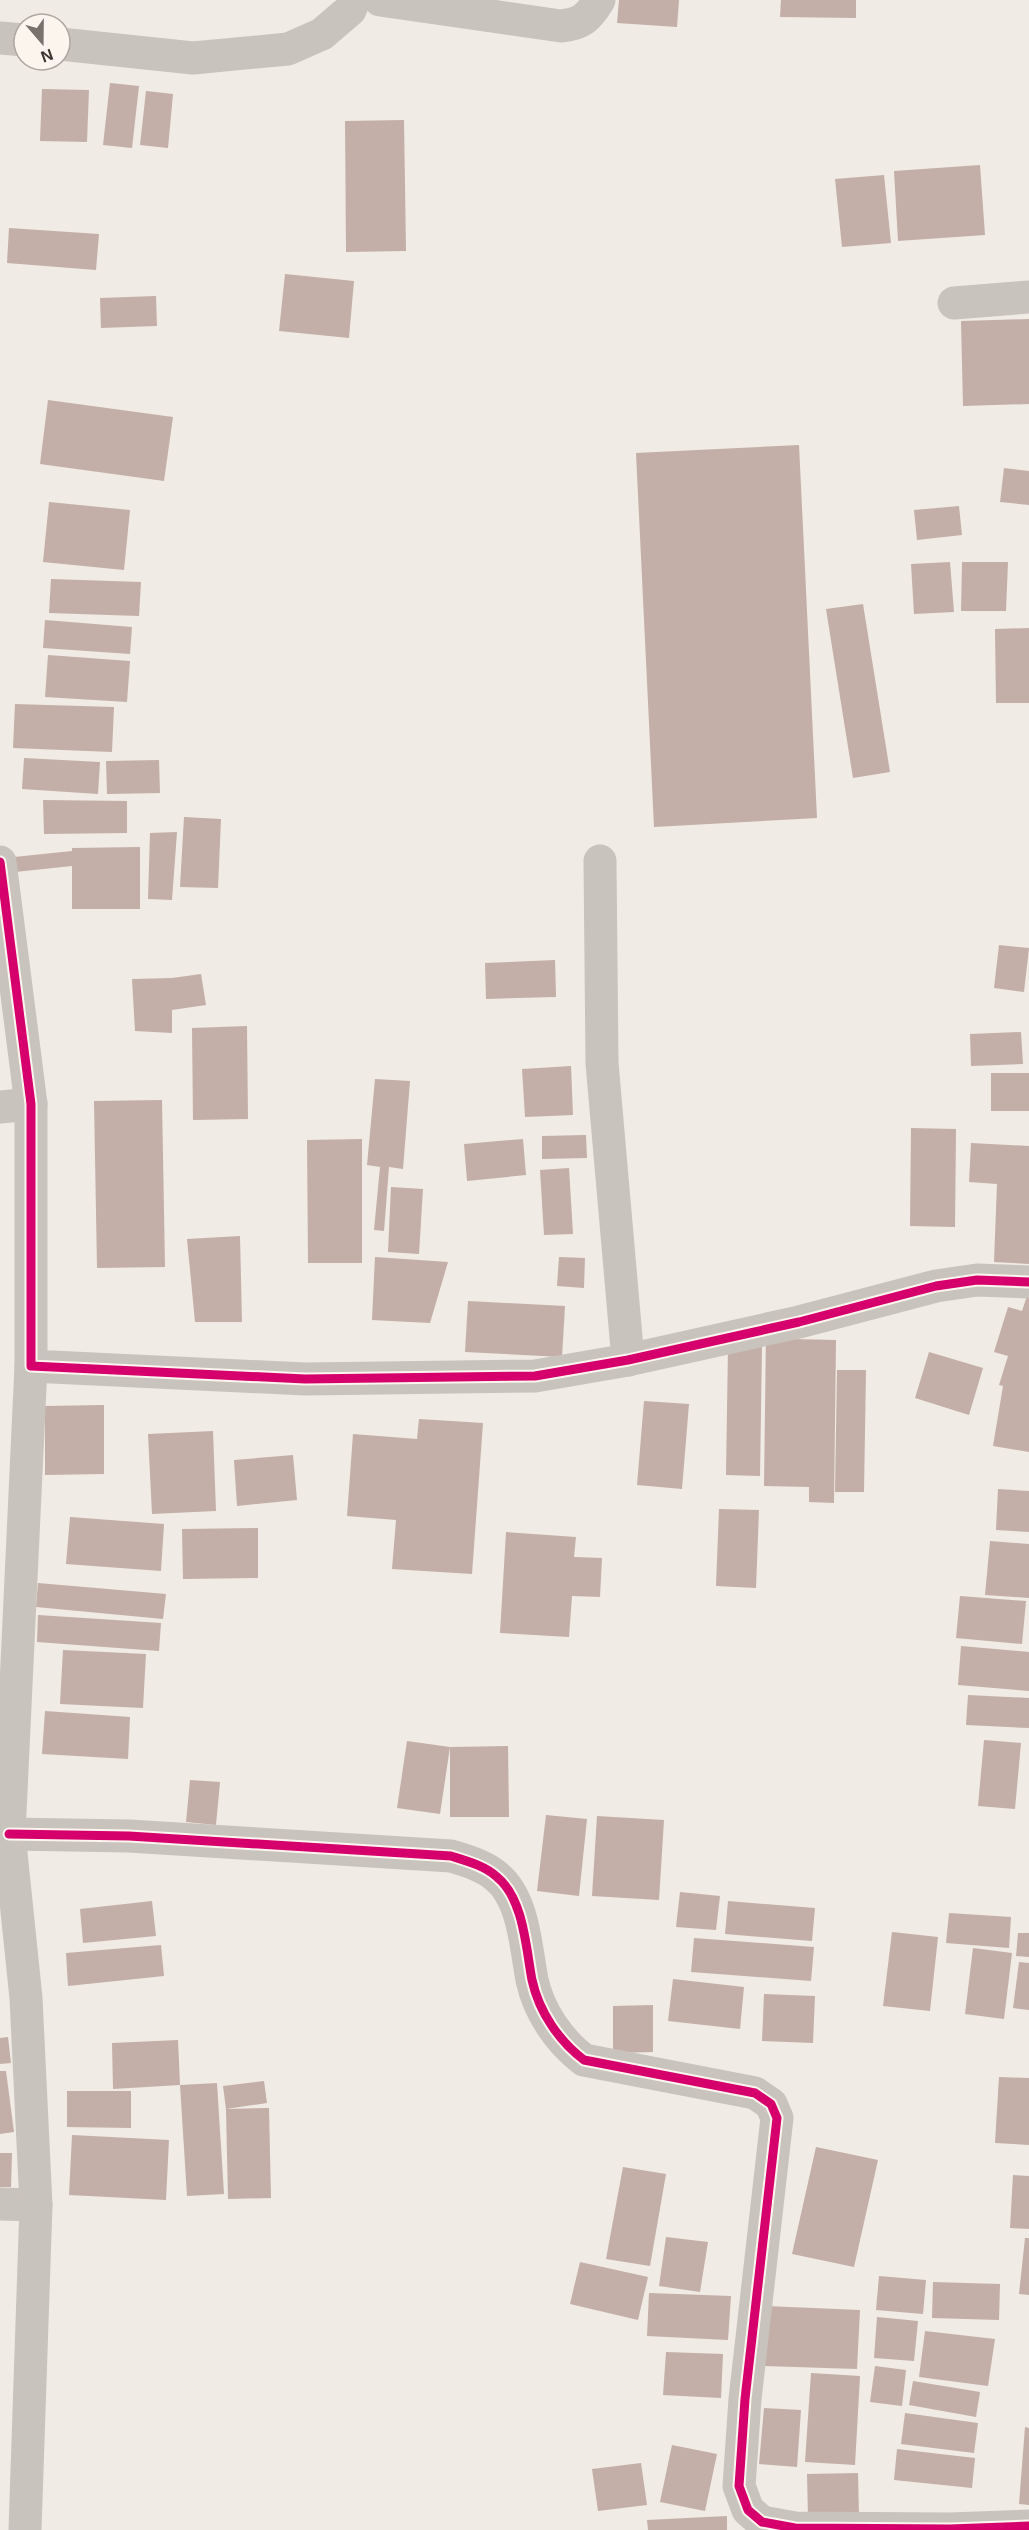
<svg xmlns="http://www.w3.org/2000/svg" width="1029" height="2530" font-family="Arial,sans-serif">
  <rect width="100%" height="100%" fill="#f0ebe5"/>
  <g fill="#c3afa7">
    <polygon points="619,0 679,0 677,27 617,23"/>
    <polygon points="781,0 856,0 856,18 780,17"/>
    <polygon points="110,83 139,86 132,148 103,145"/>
    <polygon points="42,89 89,90 87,142 40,141"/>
    <polygon points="146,91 173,94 168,148 140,145"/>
    <polygon points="404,120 406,251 346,252 345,121"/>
    <polygon points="980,165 985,235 898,241 894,171"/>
    <polygon points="884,175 891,243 842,247 835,179"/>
    <polygon points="9,228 99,234 96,270 7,263"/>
    <polygon points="285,274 354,281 349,338 279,331"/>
    <polygon points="156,296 157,326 101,328 100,298"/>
    <polygon points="1029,319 1029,404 963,406 961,321"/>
    <polygon points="48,400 173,417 164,481 40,464"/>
    <polygon points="799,445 817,818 654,827 636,453"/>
    <polygon points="1004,468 1029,471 1029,505 1000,502"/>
    <polygon points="49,502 130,510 124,570 43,562"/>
    <polygon points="959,506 962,535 917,540 914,510"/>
    <polygon points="950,562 954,612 914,614 911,564"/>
    <polygon points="962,562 1008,562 1006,611 961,611"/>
    <polygon points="51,579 141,582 139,616 49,613"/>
    <polygon points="863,604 890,772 853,778 826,609"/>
    <polygon points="45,620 132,627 130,654 43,648"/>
    <polygon points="1029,628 1029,703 996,703 995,629"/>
    <polygon points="48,655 130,661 127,702 45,697"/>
    <polygon points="15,704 114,707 112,752 13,748"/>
    <polygon points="24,758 100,762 98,794 22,789"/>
    <polygon points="159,760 160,793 107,794 106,761"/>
    <polygon points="43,800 127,801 127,833 44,834"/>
    <polygon points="184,817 221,819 218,888 180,887"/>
    <polygon points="177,832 172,900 148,899 150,833"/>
    <polygon points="140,847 140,909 72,909 72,866 15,872 14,857 72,851 72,848"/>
    <polygon points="999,945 1029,948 1024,992 994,988"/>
    <polygon points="555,960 556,997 486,999 485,963"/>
    <polygon points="201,974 206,1005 172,1010 172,1033 135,1031 132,979 172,978"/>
    <polygon points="247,1026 248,1119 193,1120 192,1028"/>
    <polygon points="1021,1032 1023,1064 971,1066 970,1034"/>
    <polygon points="571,1066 573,1115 525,1117 522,1069"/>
    <rect x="991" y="1073" width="38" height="38"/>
    <polygon points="375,1079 410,1081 403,1169 389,1167 384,1231 374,1230 380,1167 367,1165"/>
    <polygon points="162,1100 165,1267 97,1268 94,1101"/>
    <polygon points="911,1128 956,1129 955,1227 910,1226"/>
    <polygon points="586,1135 587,1158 542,1159 542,1136"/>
    <polygon points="362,1139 362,1263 308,1263 307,1140"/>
    <polygon points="523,1139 526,1175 467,1181 464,1144"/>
    <polygon points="971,1143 1029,1146 1029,1264 994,1262 997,1184 969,1182"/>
    <polygon points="569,1168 573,1234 544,1235 540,1170"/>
    <polygon points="391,1187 423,1189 419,1254 388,1252"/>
    <polygon points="240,1236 242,1322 195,1322 187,1239"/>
    <polygon points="375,1257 448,1262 430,1323 372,1320"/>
    <polygon points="559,1257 585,1258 584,1288 557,1286"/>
    <polygon points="1029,1290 1029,1452 993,1446 1003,1386 999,1385 1008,1356 994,1352 1008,1307 1022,1311"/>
    <polygon points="468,1301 565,1306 562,1357 465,1352"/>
    <polygon points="766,1333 792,1339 836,1340 834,1503 809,1502 809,1487 764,1486"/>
    <polygon points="728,1346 762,1346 760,1476 726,1475"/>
    <polygon points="929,1352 983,1368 969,1415 915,1398"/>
    <polygon points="837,1370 866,1370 864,1492 835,1492"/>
    <polygon points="644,1401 689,1404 682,1489 637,1485"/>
    <polygon points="104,1405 104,1474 45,1475 45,1406"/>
    <polygon points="419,1419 483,1423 472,1574 392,1569 396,1520 347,1516 353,1434 417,1439"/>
    <polygon points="213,1431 216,1511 152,1514 148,1434"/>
    <polygon points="293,1455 297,1500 237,1506 234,1460"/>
    <polygon points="998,1489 1029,1491 1029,1532 996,1530"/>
    <polygon points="719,1509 759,1510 756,1588 716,1586"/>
    <polygon points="70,1517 164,1524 161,1571 66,1564"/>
    <polygon points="258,1528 258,1578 183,1579 182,1529"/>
    <polygon points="506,1532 576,1537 574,1557 602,1558 600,1597 572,1596 569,1637 500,1633"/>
    <polygon points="990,1541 1029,1544 1029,1598 985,1595"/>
    <polygon points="38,1583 166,1594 163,1619 36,1607"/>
    <polygon points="960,1596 1026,1601 1022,1644 956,1638"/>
    <polygon points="38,1615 161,1623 159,1651 37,1642"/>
    <polygon points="961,1646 1029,1652 1029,1691 958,1685"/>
    <polygon points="63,1650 146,1654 143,1708 60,1704"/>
    <polygon points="968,1695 1029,1698 1029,1728 966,1725"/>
    <polygon points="45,1711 130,1717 128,1759 42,1754"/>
    <polygon points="984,1740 1021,1743 1015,1809 978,1806"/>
    <polygon points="407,1741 450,1747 508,1746 509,1817 450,1817 450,1747 440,1814 397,1808"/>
    <polygon points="190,1780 220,1782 216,1825 186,1822"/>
    <polygon points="546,1815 587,1819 579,1896 537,1891"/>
    <polygon points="597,1816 664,1820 659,1900 592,1896"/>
    <polygon points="680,1892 720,1896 716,1930 676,1927"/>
    <polygon points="152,1901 156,1936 83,1943 80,1909"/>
    <polygon points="728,1901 815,1908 812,1941 725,1934"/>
    <polygon points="949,1913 1011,1917 1009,1948 946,1943"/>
    <polygon points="892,1932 938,1937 930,2011 883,2006"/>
    <polygon points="1018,1933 1029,1933 1029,1957 1016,1956"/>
    <polygon points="694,1938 814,1947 811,1981 691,1972"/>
    <polygon points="161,1945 164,1976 68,1986 66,1953"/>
    <polygon points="973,1948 1012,1953 1004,2019 965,2014"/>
    <polygon points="1019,1962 1029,1963 1029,2010 1013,2008"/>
    <polygon points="673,1979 744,1987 740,2029 668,2021"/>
    <polygon points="764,1994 815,1996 813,2043 762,2041"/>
    <polygon points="653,2005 653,2052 613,2053 613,2006"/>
    <polygon points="8,2037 11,2063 0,2064 0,2038"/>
    <polygon points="178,2040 180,2085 113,2089 112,2043"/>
    <polygon points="0,2071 6,2071 14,2132 0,2134"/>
    <polygon points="999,2077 1029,2078 1029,2145 995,2143"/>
    <polygon points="264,2081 267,2103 226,2109 223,2086"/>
    <polygon points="217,2083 224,2194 187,2196 180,2085"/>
    <polygon points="67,2091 131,2091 131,2128 67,2127"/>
    <polygon points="269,2108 271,2198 228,2199 226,2109"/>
    <polygon points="72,2135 169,2140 166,2200 69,2195"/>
    <polygon points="816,2147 878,2160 854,2267 792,2254"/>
    <polygon points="0,2153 12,2153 11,2187 0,2187"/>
    <polygon points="623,2167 666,2174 650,2266 606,2259"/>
    <polygon points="1013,2175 1029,2176 1029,2229 1010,2228"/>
    <polygon points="666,2237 708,2242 700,2292 659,2286"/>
    <polygon points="1025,2238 1029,2238 1029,2295 1019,2294"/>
    <polygon points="580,2262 648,2277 638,2320 570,2304"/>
    <polygon points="879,2276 926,2280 923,2314 876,2310"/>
    <polygon points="933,2282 1000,2284 999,2320 932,2318"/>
    <polygon points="649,2293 731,2296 728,2340 647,2336"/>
    <polygon points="766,2306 860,2310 857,2369 764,2366"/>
    <polygon points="877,2317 918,2321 914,2361 874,2358"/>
    <polygon points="925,2331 995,2339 988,2386 919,2377"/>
    <polygon points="666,2352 723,2354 721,2398 663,2395"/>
    <polygon points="875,2366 906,2370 902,2406 870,2402"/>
    <polygon points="811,2373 860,2376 855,2465 805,2462"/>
    <polygon points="913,2381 980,2392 976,2417 909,2405"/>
    <polygon points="764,2408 801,2410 797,2467 759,2464"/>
    <polygon points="905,2413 978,2423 974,2453 901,2444"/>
    <polygon points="1025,2427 1029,2428 1029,2505 1019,2504"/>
    <polygon points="672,2445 717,2454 705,2511 660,2502"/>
    <polygon points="897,2449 975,2458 972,2488 894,2480"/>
    <polygon points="641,2463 647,2505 598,2511 592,2469"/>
    <polygon points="858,2473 859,2517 808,2518 807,2474"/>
    <polygon points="727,2516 727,2530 648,2530 647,2520"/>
  </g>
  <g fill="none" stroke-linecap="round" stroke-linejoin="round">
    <g stroke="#c9c3be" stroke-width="33">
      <path d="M380 0 561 26C582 24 589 17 599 0"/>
      <polyline points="0,38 24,40"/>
      <polyline points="60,44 193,58 288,49 322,34 350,10 354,0"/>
      <polyline points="954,303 1029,297"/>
      <polyline points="600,861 602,1063 628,1360"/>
      <polyline points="0,862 31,1104 31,1366 305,1379 535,1376 628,1360 799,1322 936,1286 977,1280 1029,1282"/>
      <polyline points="0,1107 31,1104"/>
      <path d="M9 1834 129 1836 451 1856C467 1861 485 1866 497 1877 524 1899 526 1949 532 1980 539 2012 559 2041 584 2060L755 2093 771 2104 777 2118 745 2399 739 2486 748 2510 762 2522 795 2528 950 2529 1029 2526"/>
      <polyline points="0,2204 36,2205"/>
      <polyline points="25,2530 36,2205 26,1998 9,1834 31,1366"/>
    </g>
    <defs>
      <g id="cycleway">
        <polyline points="0,862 31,1104 31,1366 305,1379 535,1376 628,1360 799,1322 936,1286 977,1280 1029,1282"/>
        <path d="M9 1834 129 1836 451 1856C467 1861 485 1866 497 1877 524 1899 526 1949 532 1980 539 2012 559 2041 584 2060L755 2093 771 2104 777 2118 745 2399 739 2486 748 2510 762 2522 795 2528 950 2529 1029 2526"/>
      </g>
    </defs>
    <use href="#cycleway" stroke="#fbf5ee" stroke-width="13"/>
    <use href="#cycleway" stroke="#d6006c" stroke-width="9"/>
  </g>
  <g transform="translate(42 42) rotate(160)"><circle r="28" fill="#fbf5ee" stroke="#aea6a0" stroke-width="1.5"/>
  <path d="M0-4.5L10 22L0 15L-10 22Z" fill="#7a716c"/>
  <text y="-9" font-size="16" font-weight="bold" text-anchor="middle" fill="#3b302b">N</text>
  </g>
</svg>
